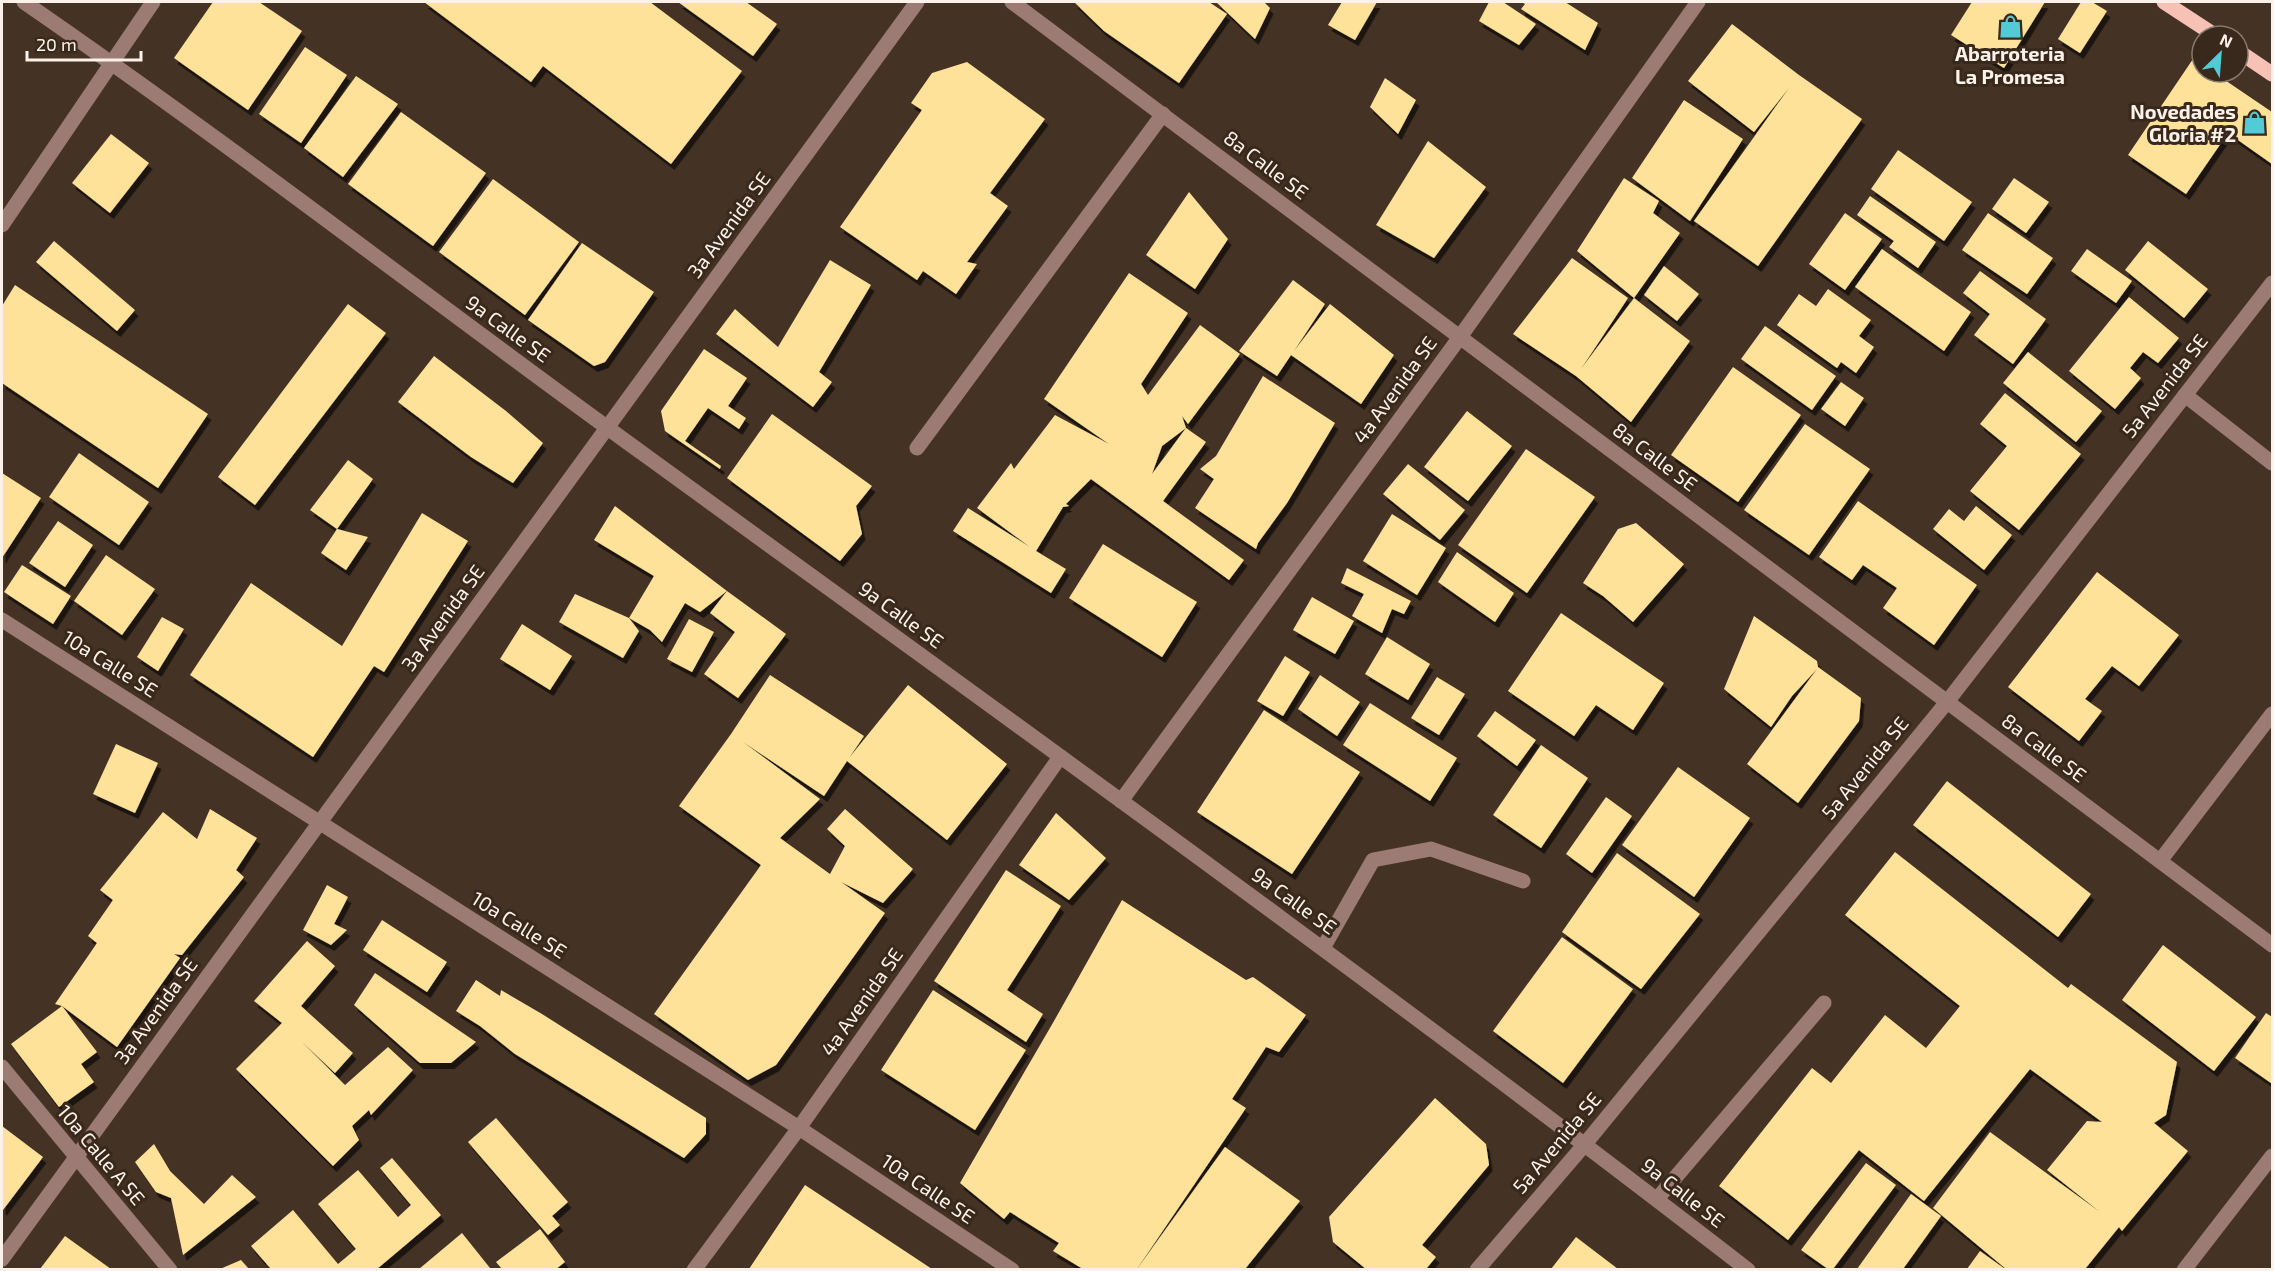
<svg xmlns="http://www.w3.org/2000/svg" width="2274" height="1271" font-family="'Exo 2',sans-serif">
  <defs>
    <filter id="shadow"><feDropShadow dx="3.5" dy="6" stdDeviation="0" flood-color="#0009"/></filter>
  </defs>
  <rect width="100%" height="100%" fill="#443325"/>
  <g fill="#fee29a" fill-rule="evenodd" filter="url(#shadow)">
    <polygon points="213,2 259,2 302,31 248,110 174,58"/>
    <polygon points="424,2 650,2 742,71 671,164 543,66 531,82"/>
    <polygon points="678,2 746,2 777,24 753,56"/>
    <polygon points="1074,2 1209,2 1227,14 1179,83 1104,31"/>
    <polygon points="1216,2 1264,2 1270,8 1255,39"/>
    <polygon points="1342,2 1377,2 1355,40 1328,25"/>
    <polygon points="1489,2 1503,2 1536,24 1519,45 1479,21"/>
    <polygon points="1521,2 1565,2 1598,23 1585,50 1521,9 1525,4"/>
    <polygon points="1972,2 2045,2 2004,68 1951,35"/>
    <polygon points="2081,2 2092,2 2107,11 2080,53 2058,39"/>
    <polygon points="1732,24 1799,75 1862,119 1758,266 1694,221 1789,88 1754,132 1688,81"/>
    <polygon points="305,47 347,75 301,143 259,114"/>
    <polygon points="2193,59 2202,65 2202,72 2213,72 2272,112 2272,164 2228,133 2186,194 2128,155"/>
    <polygon points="967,62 1045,119 990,193 1008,206 967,262 977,264 956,294 923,271 917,280 840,227 922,110 911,103 932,73"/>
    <polygon points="356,76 398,104 343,177 304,148"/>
    <polygon points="1385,78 1416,100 1398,134 1370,107"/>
    <polygon points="1684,100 1743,139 1690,221 1632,178"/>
    <polygon points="401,112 486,173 433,246 348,184"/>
    <polygon points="111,134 149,163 110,213 72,183"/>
    <polygon points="1428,141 1486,187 1434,258 1376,225"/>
    <polygon points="1898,150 1972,202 1944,241 1871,189"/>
    <polygon points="1624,178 1659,201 1653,213 1680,233 1634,298 1577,251"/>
    <polygon points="2014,178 2049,202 2026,233 1992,209"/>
    <polygon points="493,179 579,242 525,315 439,252"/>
    <polygon points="1189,192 1228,239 1195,289 1146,255"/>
    <polygon points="1870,196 1936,242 1918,268 1889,247 1894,241 1857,215"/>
    <polygon points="1845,213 1882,239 1845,290 1809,264"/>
    <polygon points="1988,213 2053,258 2027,294 1962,250"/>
    <polygon points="54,241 135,310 117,331 36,262"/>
    <polygon points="2148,241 2208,289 2184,318 2125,270"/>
    <polygon points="582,243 654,292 605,362 594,366 528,320"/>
    <polygon points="1882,249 1971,312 1944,351 1855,287"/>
    <polygon points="2087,249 2132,281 2116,303 2071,271"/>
    <polygon points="1572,258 1628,298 1581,369 1634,298 1690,341 1631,422 1576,376 1513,334"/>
    <polygon points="830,260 871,285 819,372 832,382 813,407 716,334 735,309 778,347"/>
    <polygon points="1664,266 1699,294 1677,321 1644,295"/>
    <polygon points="1980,271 2046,319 2013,364 1974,335 1990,314 1963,293"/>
    <path d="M1129 273 1188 313 1141 384 1148 395 1200 325 1240 354 1188 424 1182 416 1186 428 1206 442 1163 501 1244 560 1229 580 1091 479 1066 504 1069 506 1063 507 1036 551 1066 569 1051 593 953 531 968 508 1030 547 977 508 1011 463 1014 469 1055 415 1109 444 1044 399ZM1186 428 1152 474 1162 446Z"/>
    <polygon points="1293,280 1325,304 1294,351 1330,304 1394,355 1361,404 1291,355 1277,376 1239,351"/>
    <polygon points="15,285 208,414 158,488 2,383 2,306"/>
    <polygon points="1828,289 1871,320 1859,336 1874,347 1856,373 1841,362 1837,368 1777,325 1799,294 1816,306"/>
    <polygon points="2129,297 2179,338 2158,363 2143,352 2130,368 2141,378 2115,409 2069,371"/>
    <polygon points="348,304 386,333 255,505 218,477"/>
    <polygon points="1765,326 1836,376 1812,410 1741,359"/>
    <polygon points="704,349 747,378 728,406 746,418 739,429 708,408 685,441 721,466 720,469 665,431 661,411"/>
    <polygon points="2028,352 2102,411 2076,442 2003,383"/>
    <polygon points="434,356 506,411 543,443 513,483 471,457 398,402"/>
    <polygon points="1733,367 1801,415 1738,502 1671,455"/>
    <polygon points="1263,376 1335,423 1287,503 1258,543 1256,549 1195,508 1214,479 1200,469 1216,456"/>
    <polygon points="1841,382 1864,398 1845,426 1821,409"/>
    <polygon points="2005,393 2081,454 2019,530 1970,491 2007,446 1980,424"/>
    <polygon points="1467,411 1512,446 1468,501 1424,467"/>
    <polygon points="772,414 872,486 856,506 862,534 840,561 727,478"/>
    <polygon points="1805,424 1870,469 1809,555 1744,510"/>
    <polygon points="1526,449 1595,497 1527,593 1458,545"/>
    <polygon points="79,453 149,502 119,545 49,497"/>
    <polygon points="348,460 373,479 337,529 310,510"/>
    <polygon points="1408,464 1465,510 1440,540 1383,494"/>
    <polygon points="2,473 41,498 2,558"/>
    <polygon points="1858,501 1977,585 1934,645 1883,608 1897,588 1863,565 1852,580 1819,557"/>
    <polygon points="615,506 727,591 700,612 685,603 662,642 650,630 629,618 654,576 594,540"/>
    <polygon points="1976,506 2012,535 1984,570 1933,529 1949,509 1964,521"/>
    <polygon points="422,513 468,541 384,672 374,666 313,757 190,675 251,583 342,646"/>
    <polygon points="1392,514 1446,548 1417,595 1363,561"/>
    <polygon points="58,521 93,545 65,587 29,563"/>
    <polygon points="1636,523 1684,564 1633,622 1603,596 1583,583 1618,529"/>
    <polygon points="337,529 368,537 346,570 321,553"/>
    <polygon points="1103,544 1197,602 1162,657 1069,598"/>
    <polygon points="1457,552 1514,593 1495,622 1438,582"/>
    <polygon points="106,555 155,589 122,635 74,601"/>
    <polygon points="22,565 71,596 53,624 4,592"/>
    <polygon points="1347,568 1411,601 1404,614 1392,609 1382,633 1352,616 1364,594 1341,583"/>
    <polygon points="2097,572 2179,635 2139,686 2112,666 2085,699 2102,711 2079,741 2008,687"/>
    <polygon points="727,591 786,634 738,698 704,674 735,632 710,613"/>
    <polygon points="575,594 629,618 639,631 623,658 559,622"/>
    <polygon points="1312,597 1354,621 1335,654 1293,630"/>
    <polygon points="1561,613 1664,683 1633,730 1596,705 1574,736 1508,691"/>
    <polygon points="1754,616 1817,661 1818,667 1861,698 1859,721 1798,803 1747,764 1817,669 1792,696 1771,727 1724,689"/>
    <polygon points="162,617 184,629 158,671 137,657"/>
    <polygon points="689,619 714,632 692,672 667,659"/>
    <polygon points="522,624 572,656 550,690 500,659"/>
    <polygon points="1387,637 1430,664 1408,700 1365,674"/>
    <polygon points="1285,656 1310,672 1283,716 1257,701"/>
    <polygon points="770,675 864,736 849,758 908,685 1007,764 947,840 847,761 824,796 743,742 820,799 780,838 830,874 845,846 827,829 845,809 913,869 883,903 841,882 885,913 776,1065 748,1080 654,1014 761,865 679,806 731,734"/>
    <polygon points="1320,675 1360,702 1337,736 1298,709"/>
    <polygon points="1437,677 1465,694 1439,735 1411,718"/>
    <polygon points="1370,703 1457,758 1430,801 1343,745"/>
    <polygon points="1264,710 1360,772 1292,874 1197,812"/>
    <polygon points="1495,711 1536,740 1517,766 1477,736"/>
    <polygon points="116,744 158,763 135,813 93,794"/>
    <polygon points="1541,745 1588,778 1541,848 1493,815"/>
    <polygon points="1678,767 1750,818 1694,897 1622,845"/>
    <polygon points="1947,781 2091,894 2058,937 1913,825"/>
    <polygon points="1606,797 1632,816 1592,873 1566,854"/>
    <polygon points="210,809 257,838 236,870 244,877 182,955 174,954 180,958 117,1047 62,1006 55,1004 97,943 88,936 113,900 100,890 163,812 197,839"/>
    <polygon points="1056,813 1106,858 1069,900 1019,865"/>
    <polygon points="1895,852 2068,988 2071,984 2177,1062 2166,1115 2154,1123 2188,1151 2122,1231 2119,1227 2085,1269 2006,1269 1933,1208 1990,1132 2100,1212 2047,1170 2087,1121 2102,1122 2030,1069 1924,1201 1859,1150 1788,1240 1719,1186 1812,1068 1831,1083 1885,1015 1926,1048 1960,1006 1845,915"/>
    <polygon points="1617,853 1700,914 1641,989 1562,932"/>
    <polygon points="1006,870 1061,906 1007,990 1043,1014 1026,1042 934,981"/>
    <polygon points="327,885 348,897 334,924 347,930 331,945 303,930"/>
    <polygon points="1122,900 1246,980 1253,977 1306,1015 1279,1052 1266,1047 1232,1099 1246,1108 1137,1269 1083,1269 1053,1251 1059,1243 1010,1212 1004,1219 960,1183 1054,1021"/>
    <polygon points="382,920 447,962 427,992 363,950"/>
    <polygon points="1562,937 1633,989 1563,1083 1493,1031"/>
    <polygon points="307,941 335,966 301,1006 353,1053 335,1073 302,1042 345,1085 388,1047 413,1070 371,1115 369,1110 352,1126 359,1140 333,1166 236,1069 282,1023 254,1001"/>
    <polygon points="2163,945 2256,1017 2214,1071 2122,1000"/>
    <polygon points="375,973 476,1042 451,1063 420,1063 354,1005"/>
    <polygon points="476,980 500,996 501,990 542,1014 706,1118 706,1134 684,1158 515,1054 480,1026 456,1011"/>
    <polygon points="933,990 1026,1050 975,1130 881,1070"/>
    <polygon points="62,1006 97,1052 81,1064 94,1082 59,1107 11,1044"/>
    <polygon points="2266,1013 2272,1017 2271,1083 2235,1058"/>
    <polygon points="1435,1098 1486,1144 1489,1165 1422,1245 1436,1257 1426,1269 1366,1269 1333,1242 1329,1217"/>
    <polygon points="496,1118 568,1202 552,1216 560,1225 548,1235 468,1142"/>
    <polygon points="2,1126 43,1157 3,1210 2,1208"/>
    <polygon points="154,1144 170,1171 204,1204 232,1175 256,1197 183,1255 171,1198 156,1192 135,1162"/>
    <polygon points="1225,1147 1300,1201 1245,1269 1137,1269"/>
    <polygon points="392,1158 441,1215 377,1269 271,1269 251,1246 293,1210 338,1264 356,1249 318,1204 358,1170 398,1217 411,1205 380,1168"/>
    <polygon points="1866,1163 1896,1185 1833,1269 1828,1269 1801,1250"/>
    <polygon points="805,1185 932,1269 749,1269"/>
    <polygon points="1911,1194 1941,1216 1903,1269 1857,1269"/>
    <polygon points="540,1229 565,1262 556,1269 502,1269 496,1262"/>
    <polygon points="462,1233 490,1268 488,1269 419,1269"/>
    <polygon points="65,1236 111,1269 40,1269"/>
    <polygon points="1576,1237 1618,1269 1551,1269"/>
    <polygon points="1980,1251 2005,1269 1967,1269"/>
    <polygon points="241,1260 249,1269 220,1269"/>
  </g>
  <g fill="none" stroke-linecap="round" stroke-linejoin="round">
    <g stroke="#9c7b74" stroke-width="15">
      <path d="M24 2C236 148 440 307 649 458 1018 726 1388 991 1748 1270"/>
      <polyline points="1012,2 2272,945"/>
      <polyline points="2,225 153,2"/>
      <polyline points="2185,395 2272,463"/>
      <polyline points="917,448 1163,114"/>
      <polyline points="2,620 799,1128 1012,1270"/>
      <polyline points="1121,801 1460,337 1698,2"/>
      <polyline points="2160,861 2272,714"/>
      <polyline points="1323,948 1373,860 1431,849 1523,881"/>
      <polyline points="2,1067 170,1270"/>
      <polyline points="1657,1199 1824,1003"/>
      <polyline points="2,1259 917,2"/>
      <polyline points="694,1270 799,1128 1060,757"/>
      <polyline points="1477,1270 1585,1144 1947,702 2272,283"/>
      <polyline points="2184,1270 2272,1156"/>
    </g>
    <g stroke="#f7c1b6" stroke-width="15">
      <polyline points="2164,2 2216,36"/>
      <polyline points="2238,51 2272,74"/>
    </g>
  </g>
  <defs>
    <symbol id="shop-bare" viewBox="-9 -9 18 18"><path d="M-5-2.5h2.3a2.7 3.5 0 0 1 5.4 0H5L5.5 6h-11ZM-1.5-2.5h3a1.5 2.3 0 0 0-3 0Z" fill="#52cbd7" stroke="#39291c" stroke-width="2.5" paint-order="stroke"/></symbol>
  </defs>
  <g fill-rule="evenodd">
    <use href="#shop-bare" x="1994" y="10" width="33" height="33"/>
    <use href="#shop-bare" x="2238" y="106" width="33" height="33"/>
  </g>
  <g text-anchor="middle" stroke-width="6" stroke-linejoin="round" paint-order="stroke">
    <g font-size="20" font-weight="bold" fill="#fdf2e9" stroke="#39291c">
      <text x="2010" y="61">Abarroteria<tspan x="2010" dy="23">La Promesa</tspan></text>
      <text x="2236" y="119" text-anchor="end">Novedades<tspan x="2236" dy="23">Gloria #2</tspan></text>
    </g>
    <g font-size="20" fill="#fdf2e9" stroke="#39291c">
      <text transform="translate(1266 165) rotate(37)" y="7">8a Calle SE</text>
      <text transform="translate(729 225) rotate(-54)" y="7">3a Avenida SE</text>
      <text transform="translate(508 329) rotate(36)" y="7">9a Calle SE</text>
      <text transform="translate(2165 386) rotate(-52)" y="7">5a Avenida SE</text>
      <text transform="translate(1395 390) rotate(-54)" y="7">4a Avenida SE</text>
      <text transform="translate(1655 457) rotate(37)" y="7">8a Calle SE</text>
      <text transform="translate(901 615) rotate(36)" y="7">9a Calle SE</text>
      <text transform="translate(443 618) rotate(-54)" y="7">3a Avenida SE</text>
      <text transform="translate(110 664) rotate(32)" y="7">10a Calle SE</text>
      <text transform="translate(2044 748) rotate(37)" y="7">8a Calle SE</text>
      <text transform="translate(1865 768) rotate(-51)" y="7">5a Avenida SE</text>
      <text transform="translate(1294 901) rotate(36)" y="7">9a Calle SE</text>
      <text transform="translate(519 925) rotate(32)" y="7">10a Calle SE</text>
      <text transform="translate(862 1002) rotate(-55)" y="7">4a Avenida SE</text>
      <text transform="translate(156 1011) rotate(-54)" y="7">3a Avenida SE</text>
      <text transform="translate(1557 1143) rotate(-50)" y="7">5a Avenida SE</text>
      <text transform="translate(101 1155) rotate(50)" y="7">10a Calle A SE</text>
      <text transform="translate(928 1189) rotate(34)" y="7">10a Calle SE</text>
      <text transform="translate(1683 1193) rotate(38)" y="7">9a Calle SE</text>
    </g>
  </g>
  <rect width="2274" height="1271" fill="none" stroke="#fdf2e9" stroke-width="6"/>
  <g transform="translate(2220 54) rotate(25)"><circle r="28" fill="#39291c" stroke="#87796e" stroke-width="1.5"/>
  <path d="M0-4.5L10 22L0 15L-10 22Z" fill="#52cbd7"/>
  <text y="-9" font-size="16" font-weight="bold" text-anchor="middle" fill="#fdf2e9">N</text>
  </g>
  <path d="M27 51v9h114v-9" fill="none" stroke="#fdf2e9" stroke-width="3"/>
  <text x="36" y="51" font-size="18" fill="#fdf2e9" stroke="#39291c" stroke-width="4.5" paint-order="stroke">20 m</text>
</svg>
